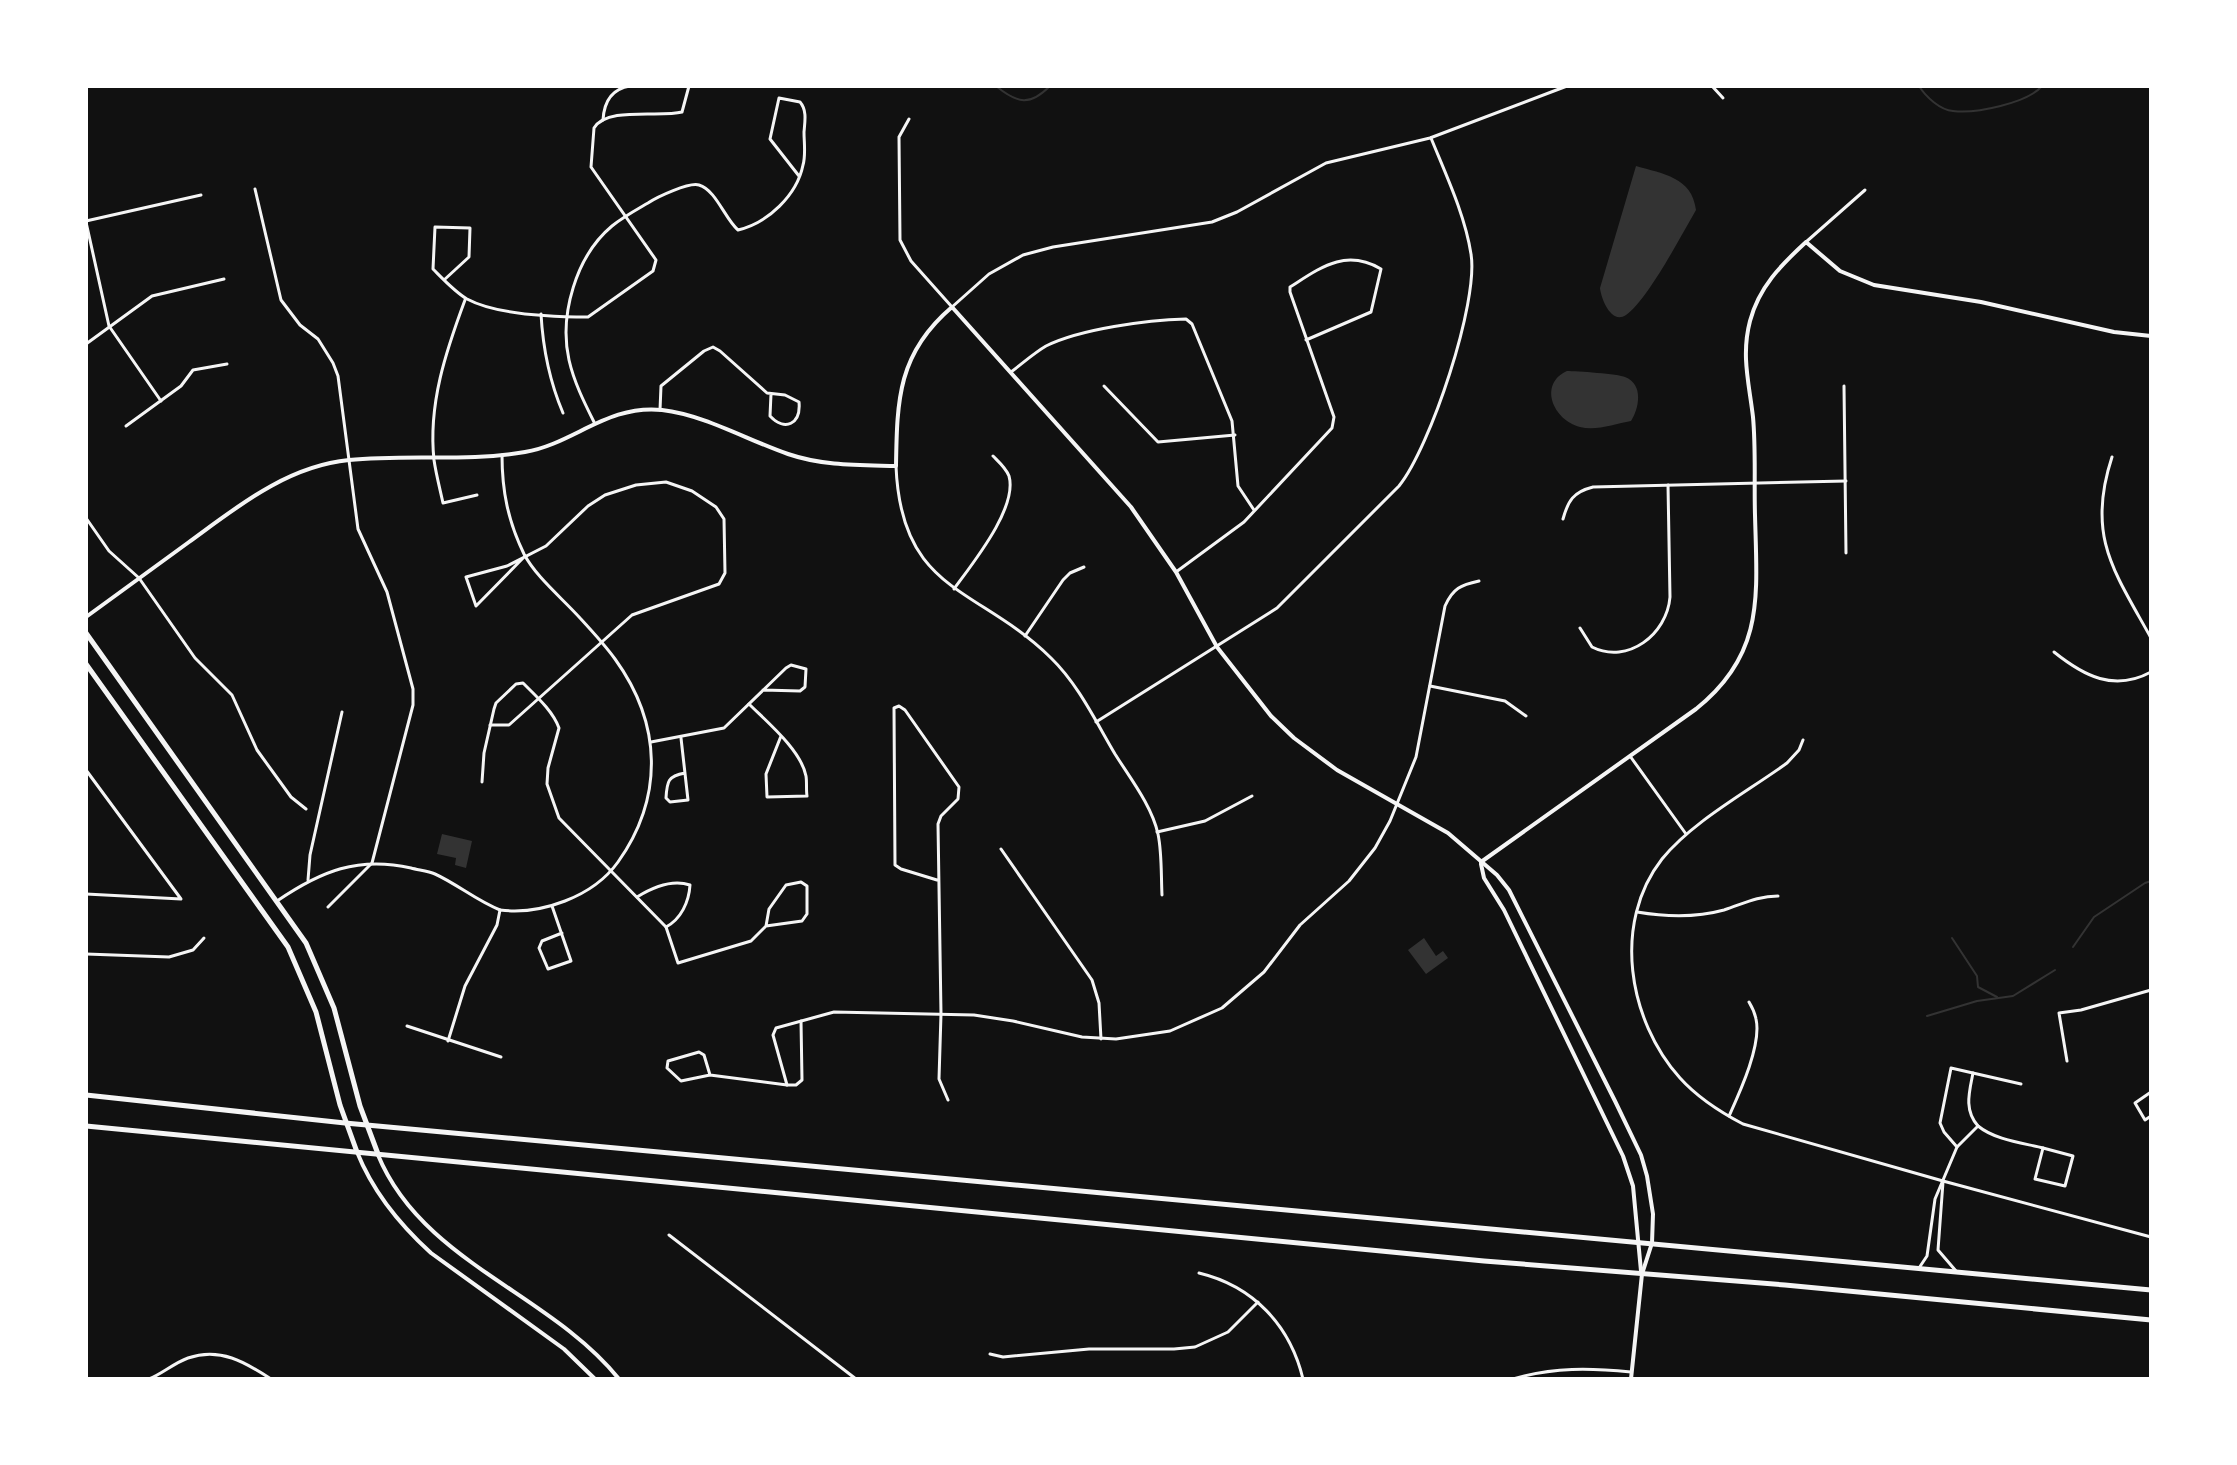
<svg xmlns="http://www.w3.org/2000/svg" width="2237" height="1465" font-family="'Noto Serif',serif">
  <rect width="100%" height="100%" fill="#111"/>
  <g fill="#333">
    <path d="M1636 166C1663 174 1692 177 1696 210 1682 234 1647 301 1626 315 1611 325 1601 298 1600 288Z"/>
    <path d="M1567 371C1576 371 1619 374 1625 377 1644 384 1639 409 1631 421 1615 424 1596 431 1580 427 1553 420 1538 384 1567 371Z"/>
    <polygon points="442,834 472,841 466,868 455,865 456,858 437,854"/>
    <polygon points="1424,938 1436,956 1443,951 1448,958 1426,974 1408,950"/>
  </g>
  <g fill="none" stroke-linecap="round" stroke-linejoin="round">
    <g stroke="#333" stroke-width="2">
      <path d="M996 86C1018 104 1030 106 1050 86"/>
      <path d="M1919 86C1926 97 1940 110 1953 111 1975 114 2028 103 2042 86"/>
      <polyline points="1952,938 1977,976 1978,987 1997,997"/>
      <polyline points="2073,947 2094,917 2145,883 2151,881"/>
      <polyline points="1927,1016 1977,1001 2013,996 2055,970"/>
    </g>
    <g stroke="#f5f5f5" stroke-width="3">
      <polyline points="1712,86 1723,98"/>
      <polyline points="909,119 899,137 900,240 911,261 952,307 989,274 1023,255 1053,247 1212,222 1237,212 1326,163 1430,138 1567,86"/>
      <path d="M603 120C604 102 611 89 630 86"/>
      <polyline points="255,189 281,300 300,325 318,339 333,363 338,376 358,529 387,592 413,689 413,705 372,863 328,907"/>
      <polyline points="86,221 201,195"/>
      <polyline points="86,222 109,326 161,401"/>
      <polyline points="1806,242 1865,190"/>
      <path d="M444 280 469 257 470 228 435 227 433 269C443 279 455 292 467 299 497 315 555 317 588 317L653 271 656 260 591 167 594 128C607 106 660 118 682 112L689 86"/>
      <path d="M465 300C446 351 428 404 434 460 436 474 440 489 443 503L477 495"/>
      <path d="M541 314C543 350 549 380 563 413"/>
      <polyline points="86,344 152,296 224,279"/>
      <path d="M1011 372C1023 363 1034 353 1046 346 1080 329 1147 320 1186 319L1192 324 1232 421 1238 486 1254 510"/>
      <polyline points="1104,386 1158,442 1235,435"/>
      <polyline points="1844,386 1846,553"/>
      <path d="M660 410 661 386 704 351 713 347 720 351 767 393 785 395 799 402C801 424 785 432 770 416L771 394"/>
      <path d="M594 422C584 402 574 382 569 360 559 315 576 256 612 226 623 217 636 210 648 203 657 197 689 182 699 185 716 190 725 219 738 230 768 223 797 195 803 165 806 155 804 142 804 132 805 121 807 110 800 102L779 98 770 139 799 176"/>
      <polyline points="126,426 181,386 193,370 227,364"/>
      <path d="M2112 457C2086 536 2114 571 2151 638"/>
      <path d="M896 466C901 594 978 586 1051 658 1078 684 1096 722 1115 754 1130 778 1152 806 1158 834 1162 853 1161 875 1162 895"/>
      <polyline points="86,518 109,551 139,578 195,658 232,695 257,750 291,797 306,809"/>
      <path d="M1563 519C1568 501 1573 492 1593 487L1846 481"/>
      <path d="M1176 572 1244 522 1332 428 1334 417 1290 292V287C1320 268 1345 248 1381 269L1371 312 1306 340"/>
      <path d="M954 589C972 564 1018 508 1009 476 1006 468 999 462 993 456"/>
      <path d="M1580 628 1592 647C1628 665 1667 634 1670 597L1668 485"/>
      <polyline points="1025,636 1063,580 1070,573 1084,567"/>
      <path d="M2054 652C2084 676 2114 692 2151 672"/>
      <polyline points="1430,686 1505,701 1526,716"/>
      <path d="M749 704C767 722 801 750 806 776 807 782 806 790 807 796L767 797 766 774 781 736"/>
      <path d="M1096 722 1277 608 1399 486C1430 448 1479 302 1471 254 1465 215 1446 175 1431 138"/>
      <polyline points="490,725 509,725 632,615 719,584 725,573 724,519 716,507 692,491 666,482 636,485 605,495 588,506 546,546 507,566 466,577 476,606 525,556"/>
      <path d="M681 738 688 800 670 802 666 798C667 781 668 776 685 773"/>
      <path d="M1803 740 1799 750 1787 763C1747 792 1693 821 1662 859 1612 923 1628 1020 1680 1078 1698 1098 1720 1112 1743 1124L1943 1181 2151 1237"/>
      <polyline points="651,742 724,728 786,668 791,665 806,669 805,687 800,691 763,690"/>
      <polyline points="1630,756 1686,834"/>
      <polyline points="86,770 181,899 86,894"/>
      <path d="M482 782 484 753 494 709 496 703 516 684 523 683C536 696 553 711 559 728L548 768 547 784 559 818 666 927 678 963 751 941 766 926 769 909 786 885 801 882 807 886V914L802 921 766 926"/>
      <polyline points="1157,832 1205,821 1252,796"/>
      <polyline points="1001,849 1092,980 1099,1003 1101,1039"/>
      <polyline points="308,880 310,855 342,712"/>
      <polyline points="937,880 901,869 895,865 894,708 899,706 905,710 959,787 958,799 941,816 938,824 941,1014 939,1079 948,1100"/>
      <path d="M637 897C653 887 672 879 690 885 689 902 681 919 666 927"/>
      <path d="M277 901C321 871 358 856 411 868 418 870 428 871 435 874 457 884 477 901 500 910"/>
      <polyline points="552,906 571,961 548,969 539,948 542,941 562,933"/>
      <path d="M1637 912C1667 917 1695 918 1724 910 1743 904 1757 896 1778 896"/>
      <polyline points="86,954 169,957 193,950 204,938"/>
      <polyline points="407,1026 501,1057"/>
      <path d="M448 1041 465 986 497 925 500 910C541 915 593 897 618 862 664 797 662 724 615 659 605 645 592 631 580 618 562 598 536 577 524 554 508 521 502 491 502 455"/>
      <polyline points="2067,1061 2059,1013 2081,1010 2151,990"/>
      <path d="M1973 1073C1969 1093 1964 1110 1978 1126"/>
      <path d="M710 1075 704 1055 699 1052 668 1061 667 1068 681 1081 710 1075 787 1085 773 1035 776 1028 834 1012 974 1015 1013 1021 1082 1037 1116 1039 1170 1031 1222 1008 1264 972 1300 925 1349 881 1375 848 1390 821 1416 757 1445 606C1453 588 1461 585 1479 581"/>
      <polyline points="787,1085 796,1085 802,1080 801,1021"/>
      <polyline points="2151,1092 2135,1103 2145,1120 2151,1116"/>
      <path d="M1729 1116C1739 1094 1762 1045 1756 1019 1755 1014 1752 1007 1749 1002"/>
      <path d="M1957 1147 1978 1126C1995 1140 2023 1143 2043 1148"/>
      <polygon points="2043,1148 2073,1156 2065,1186 2035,1179"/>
      <polyline points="1943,1182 1938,1250 1956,1271"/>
      <polyline points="669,1235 856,1379"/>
      <polyline points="1919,1268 1927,1256 1935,1199 1957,1147 1944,1132 1940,1123 1951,1068 2021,1084"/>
      <path d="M1199 1273C1253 1286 1290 1325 1303 1379"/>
      <polyline points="990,1354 1003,1357 1089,1349 1174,1349 1195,1347 1228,1332 1258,1302"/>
      <path d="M149 1379C162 1374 174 1363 188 1358 220 1347 245 1362 271 1379"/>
      <path d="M1513 1379C1554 1367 1590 1368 1631 1372"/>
    </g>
    <g stroke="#f5f5f5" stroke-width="4">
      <path d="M86 617C120 592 155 567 189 542 237 507 287 466 349 460 407 454 466 462 525 452 573 444 608 404 662 410 705 415 747 440 788 454 823 466 859 465 896 466 897 399 898 353 952 307L1131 507 1176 572 1217 647 1271 716 1294 738 1337 770 1448 833 1497 875 1509 890 1615 1101 1641 1155 1647 1176 1653 1214 1652 1243 1642 1274 1631 1379"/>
      <path d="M1481 862 1696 709C1765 654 1757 596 1755 515 1754 483 1756 450 1753 417 1749 383 1741 355 1750 321 1759 287 1781 265 1806 242L1840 271 1874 285 1981 302 2114 332 2151 336"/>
      <polyline points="1481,864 1484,878 1504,910 1623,1156 1633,1186 1641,1271"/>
      <path d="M357 1152C373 1192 399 1224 431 1253L564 1349 595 1379"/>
      <path d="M378 1155C422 1262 550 1293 619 1379"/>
    </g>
    <g stroke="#f5f5f5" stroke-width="5">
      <polyline points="86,633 306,943 334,1008 360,1106 378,1154"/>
      <polyline points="86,664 288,947 316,1012 340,1105 357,1152"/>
    </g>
    <g stroke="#f5f5f5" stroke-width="5">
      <polyline points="86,1095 345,1123 2151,1290"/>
      <polyline points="86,1126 1484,1261 1785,1285 2151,1320"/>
    </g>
  </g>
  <rect width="2237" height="1465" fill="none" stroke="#ffffff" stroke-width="176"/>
</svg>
